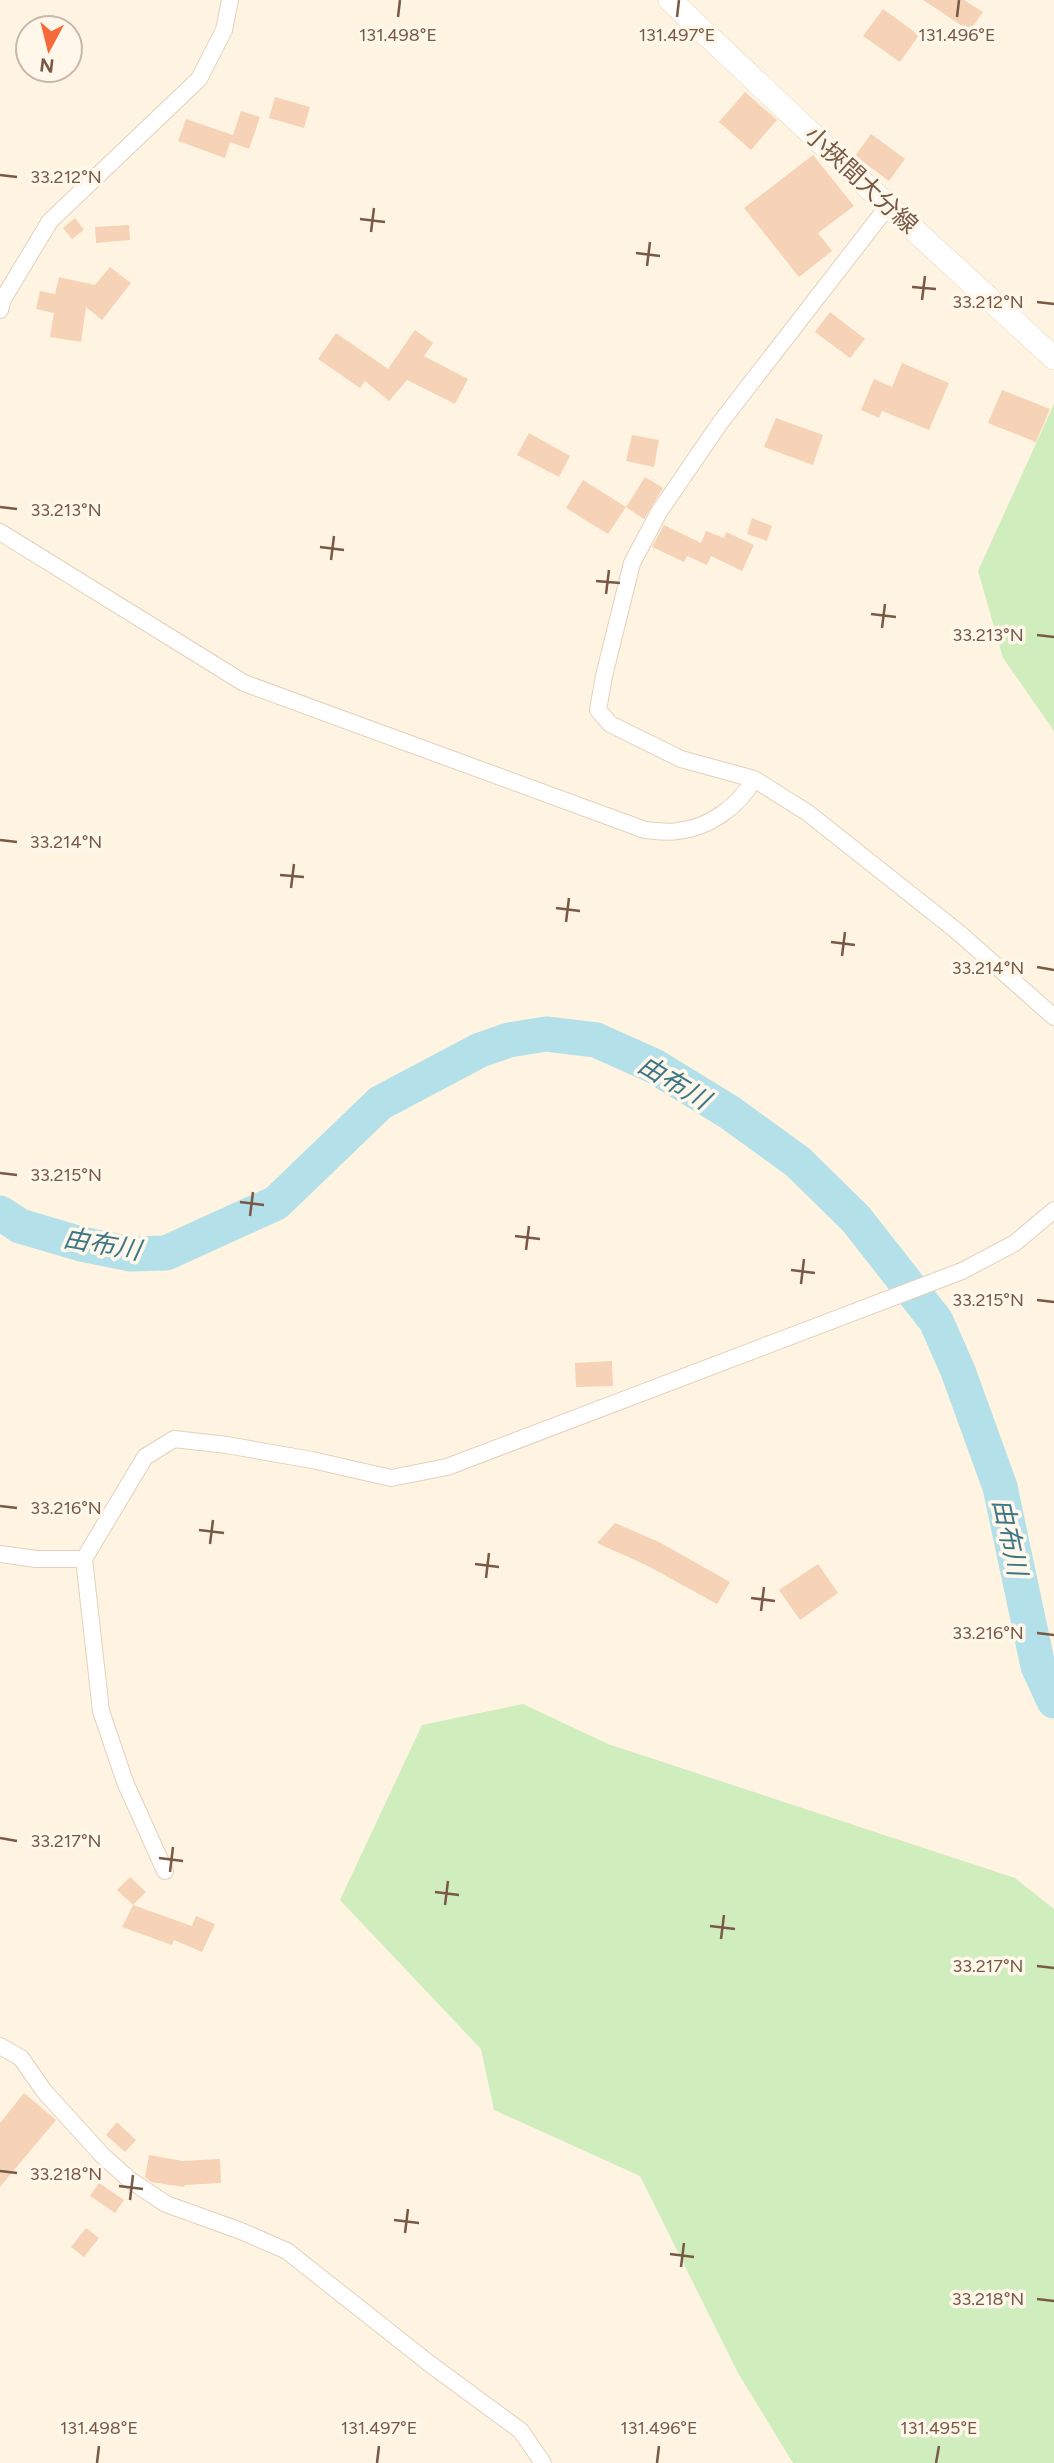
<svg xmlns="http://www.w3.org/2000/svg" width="1054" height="2463" font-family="Figtree,'Noto Sans JP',sans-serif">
  <rect width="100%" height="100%" fill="#fef4e1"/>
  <g fill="#d0edbe">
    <polygon points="1054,404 1054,731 1003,658 978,571"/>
    <polygon points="523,1704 608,1744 1015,1878 1054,1909 1054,2463 793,2463 738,2373 640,2176 494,2110 481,2049 340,1900 422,1725"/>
  </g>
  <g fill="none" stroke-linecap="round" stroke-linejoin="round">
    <polyline stroke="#b4e0ea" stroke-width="35" points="0,1213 20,1226 81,1244 131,1254 166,1253 276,1203 380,1103 480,1050 509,1040 546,1034 596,1040 654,1066 729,1112 798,1162 856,1219 936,1321 958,1371 1000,1487 1038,1666 1054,1701"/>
  </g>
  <g fill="#f6d2b6">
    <polygon points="923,0 964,0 983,12 970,31"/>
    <polygon points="883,9 919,35 900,62 863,36"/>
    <polygon points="745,92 777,120 751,150 719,122"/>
    <polygon points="275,97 310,107 304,128 269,118"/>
    <polygon points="241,111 260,117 249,149 230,142 225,158 178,141 186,119 233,135"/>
    <polygon points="871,134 905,159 889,181 855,156"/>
    <polygon points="813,155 854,206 818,233 832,251 799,277 744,208"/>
    <polygon points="75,218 84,230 72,239 63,228"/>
    <polygon points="129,225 130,240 96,243 95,227"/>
    <polygon points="110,267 131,283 102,320 86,307 81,342 50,337 54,313 36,309 40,291 55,294 59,277 95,285"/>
    <polygon points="830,312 865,339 850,358 815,332"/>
    <polygon points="415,330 433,343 424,356 468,379 455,404 407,380 389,401 365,381 360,388 318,359 336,333 388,369"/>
    <polygon points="902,363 949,383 929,430 882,411 879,418 861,410 874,379 892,387"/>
    <polygon points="1002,390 1050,409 1036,442 988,423"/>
    <polygon points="776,418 823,435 813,465 764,447"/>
    <polygon points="529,433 570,456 559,477 517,455"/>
    <polygon points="632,435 659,440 654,467 626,461"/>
    <polygon points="645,477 663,488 644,519 626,507"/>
    <polygon points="583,480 626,507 608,534 566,508"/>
    <polygon points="752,518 772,526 767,541 747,534"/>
    <polygon points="664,525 701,543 706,531 724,538 726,532 754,545 742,571 711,556 707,565 687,556 684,562 652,547"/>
    <polygon points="612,1361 613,1386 576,1387 575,1363"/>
    <polygon points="615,1523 659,1542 730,1582 717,1604 646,1565 597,1543"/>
    <polygon points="818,1564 838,1593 800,1620 779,1590"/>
    <polygon points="130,1877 146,1892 133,1905 117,1890"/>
    <polygon points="133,1905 192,1926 196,1916 215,1924 202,1952 174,1940 172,1945 122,1927"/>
    <polygon points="24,2093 56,2120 0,2187 0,2123"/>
    <polygon points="117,2122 136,2140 125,2152 106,2135"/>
    <polygon points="149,2155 183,2161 220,2159 221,2183 185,2185 184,2187 151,2182 145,2177"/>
    <polygon points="99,2183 124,2200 115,2213 90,2196"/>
    <polygon points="86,2228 99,2238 84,2257 71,2247"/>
  </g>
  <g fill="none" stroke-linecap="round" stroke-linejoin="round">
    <defs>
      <g id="street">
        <polyline points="888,206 720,423 659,512 632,563 604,676 598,710 610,724 681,759 754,779 808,813 958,932 1054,1017"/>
        <polyline points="0,310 3,299 50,221 199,79 224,30 230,0"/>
        <path d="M0 532 244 683 645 830C655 831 667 833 678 831 709 828 739 806 754 779"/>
        <polyline points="0,1554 36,1559 84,1559"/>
        <polyline points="165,1871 125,1782 101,1711 84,1559 145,1457 174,1439 227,1445 312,1460 391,1478 447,1467 962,1271 1015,1243 1054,1210"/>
        <polyline points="0,2046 21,2058 44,2091 103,2156 130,2180 166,2204 241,2231 287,2251 430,2364 521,2431 543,2463"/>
      </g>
      <polyline id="secondary" points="670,0 888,206 1054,358"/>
    </defs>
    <use href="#street" stroke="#e3d0bc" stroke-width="18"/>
    <use href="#secondary" stroke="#ebd3bb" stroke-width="24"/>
    <use href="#street" stroke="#fff" stroke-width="16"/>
    <use href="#secondary" stroke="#fff" stroke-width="23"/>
  </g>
  <path fill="none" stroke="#785946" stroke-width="2.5" d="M398 17 400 0M677 17 679 0M957 17 959 0M0 175 17 177M360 219 385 222M371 232 374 208M636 253 660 256M647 266 650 242M912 287 936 289M922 300 925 276M1037 302 1054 304M0 507 17 509M320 547 344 550M331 560 334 536M596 581 620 583M606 594 609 570M871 614 896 617M882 628 885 604M1037 635 1054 637M0 840 17 842M280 875 304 877M291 888 294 864M556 908 580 911M566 922 569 898M831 942 855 945M842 956 845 932M1037 967 1054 970M0 1173 17 1175M240 1202 264 1205M250 1216 253 1192M515 1236 540 1239M526 1250 529 1226M791 1270 815 1273M801 1284 804 1259M1037 1300 1054 1302M0 1506 17 1508M199 1530 224 1533M210 1544 213 1520M475 1564 499 1567M486 1578 489 1553M751 1598 775 1601M761 1611 764 1587M1037 1633 1054 1635M0 1838 17 1841M159 1858 183 1861M170 1872 173 1847M435 1892 459 1895M445 1905 448 1881M710 1926 735 1929M721 1939 724 1915M1037 1966 1054 1968M0 2171 17 2173M119 2186 143 2189M130 2200 133 2175M394 2220 419 2223M405 2233 408 2209M670 2254 694 2257M681 2267 684 2243M1037 2299 1054 2301M97 2463 99 2446M377 2463 379 2446M657 2463 659 2446M936 2463 939 2446"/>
  <g text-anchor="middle" stroke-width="7" stroke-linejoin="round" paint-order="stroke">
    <g font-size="24" fill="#785946" stroke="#fff7ea">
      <text transform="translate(861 180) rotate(43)" y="8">小挾間大分線</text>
    </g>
    <g font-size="26" font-style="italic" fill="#3b7787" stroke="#fff7ea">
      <text transform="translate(674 1082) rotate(31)" y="9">由布川</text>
      <text transform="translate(102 1244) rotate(10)" y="9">由布川</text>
      <text transform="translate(1010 1537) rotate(78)" y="9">由布川</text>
    </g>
  </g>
  <g font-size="18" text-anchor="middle" fill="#785946" stroke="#fff7ea" stroke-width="7" stroke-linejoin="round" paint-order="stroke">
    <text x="398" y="41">131.498°E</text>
    <text x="677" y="41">131.497°E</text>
    <text x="957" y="41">131.496°E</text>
    <text x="66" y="183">33.212°N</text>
    <text x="988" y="308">33.212°N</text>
    <text x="66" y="516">33.213°N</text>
    <text x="988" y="641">33.213°N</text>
    <text x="66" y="848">33.214°N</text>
    <text x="988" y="974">33.214°N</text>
    <text x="66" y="1181">33.215°N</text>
    <text x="988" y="1306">33.215°N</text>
    <text x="66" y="1514">33.216°N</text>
    <text x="988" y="1639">33.216°N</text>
    <text x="66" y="1847">33.217°N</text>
    <text x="988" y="1972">33.217°N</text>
    <text x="66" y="2180">33.218°N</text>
    <text x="988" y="2305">33.218°N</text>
    <text x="99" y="2434">131.498°E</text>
    <text x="379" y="2434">131.497°E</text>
    <text x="659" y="2434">131.496°E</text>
    <text x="939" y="2434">131.495°E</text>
  </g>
  <g transform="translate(49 49) rotate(187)"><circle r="33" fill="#fff7ea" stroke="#c9b8a8" stroke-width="2"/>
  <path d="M0-5L12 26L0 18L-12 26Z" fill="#f46a3b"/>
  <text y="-10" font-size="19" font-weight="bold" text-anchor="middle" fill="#785946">N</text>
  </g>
</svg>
